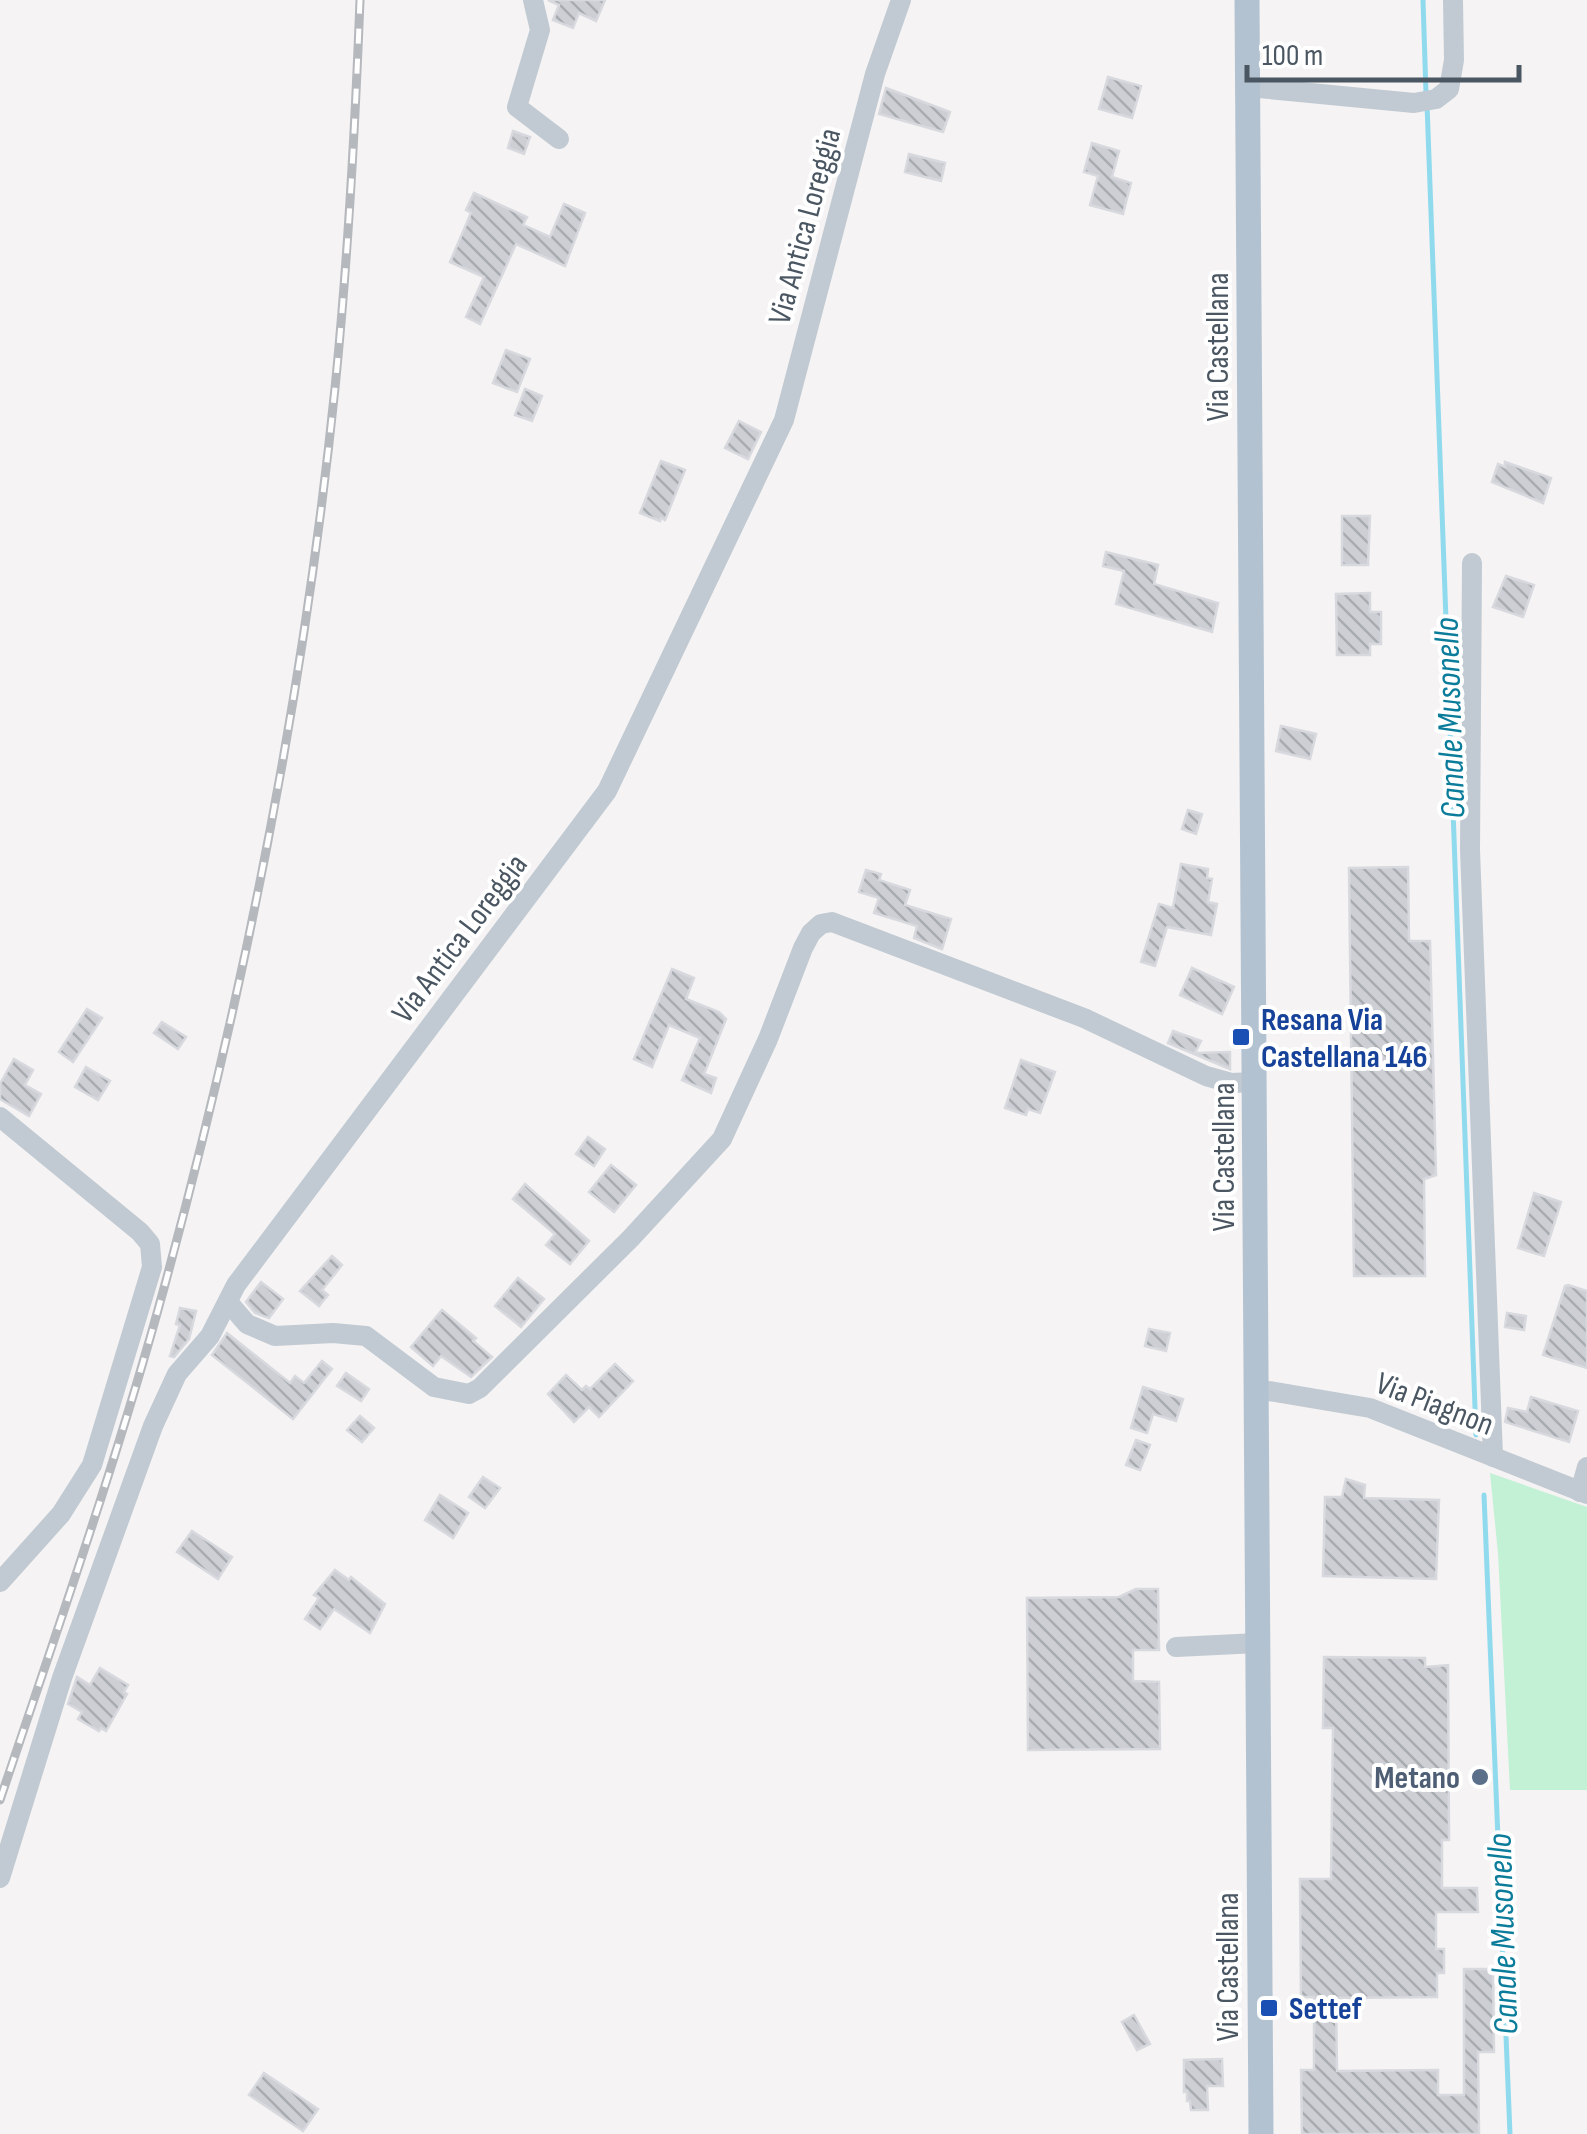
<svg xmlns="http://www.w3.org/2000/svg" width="1587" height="2134" font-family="'Sofia Sans Condensed',sans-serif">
  <defs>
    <pattern id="building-back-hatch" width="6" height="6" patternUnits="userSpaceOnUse" patternTransform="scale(2.5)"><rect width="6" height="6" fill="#cdcfd5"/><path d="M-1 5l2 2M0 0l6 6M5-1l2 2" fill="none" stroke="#a8abb0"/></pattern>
  </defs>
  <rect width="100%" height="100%" fill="#f5f3f3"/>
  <polygon fill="#c3f1d5" points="1490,1473 1587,1507 1587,1790 1510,1790 1498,1553"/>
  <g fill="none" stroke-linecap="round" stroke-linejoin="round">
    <g stroke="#90daee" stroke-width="5">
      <polyline points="1423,0 1426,93"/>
      <polyline points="1427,104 1476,1435"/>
      <polyline points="1484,1495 1510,2134"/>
    </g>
  </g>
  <g fill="url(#building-back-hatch)" stroke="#d7d9de" stroke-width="2.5">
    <polygon points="548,0 605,0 596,21 579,13 573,28 553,20 559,5"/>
    <polygon points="1108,77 1141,86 1132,118 1099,109"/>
    <polygon points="886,88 950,112 943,132 879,114"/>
    <polygon points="513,131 530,137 524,154 508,148"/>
    <polygon points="1092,143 1119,151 1112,177 1131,183 1123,214 1090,205 1098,176 1084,172"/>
    <polygon points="909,154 945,163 941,181 905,172"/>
    <polygon points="474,193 527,217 523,225 550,237 564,204 585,213 565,266 516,244 480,324 466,317 484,277 450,262 471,213 466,210"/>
    <polygon points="506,350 530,359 517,392 493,383"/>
    <polygon points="525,389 542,396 532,421 515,415"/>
    <polygon points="739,421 761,432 748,459 725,448"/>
    <polygon points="661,461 685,470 665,520 661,518 660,521 640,513"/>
    <polygon points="1505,462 1551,478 1543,503 1492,482 1498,464 1505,467"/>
    <polygon points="1342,516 1370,516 1368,565 1342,565"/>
    <polygon points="1106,552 1158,565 1154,584 1218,603 1212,632 1116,604 1124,571 1103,566"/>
    <polygon points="1506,576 1534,585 1523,617 1493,607"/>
    <polygon points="1370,593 1370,612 1381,612 1381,644 1370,644 1370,655 1337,655 1336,594"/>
    <polygon points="1281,726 1316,734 1310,759 1276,751"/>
    <polygon points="1188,810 1202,814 1196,834 1182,829"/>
    <polygon points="1181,864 1208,869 1207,878 1212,879 1208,902 1217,904 1211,935 1167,927 1155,966 1141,962 1159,904 1173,908"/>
    <polygon points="1408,867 1409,941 1430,941 1436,1175 1424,1179 1425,1276 1354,1276 1349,868"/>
    <polygon points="866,870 881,874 879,880 910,890 905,905 951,919 942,949 914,938 917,926 874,913 879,898 859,892"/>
    <polygon points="1192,968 1234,987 1222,1014 1180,995"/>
    <polygon points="672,969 694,978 686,999 719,1012 726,1019 704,1074 716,1078 711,1093 682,1080 700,1038 669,1025 652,1067 634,1059"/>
    <polygon points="87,1009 102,1018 73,1062 59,1052"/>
    <polygon points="162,1022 186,1037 178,1049 154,1033"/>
    <polygon points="1173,1031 1201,1041 1195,1053 1230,1052 1230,1069 1168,1043"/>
    <polygon points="14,1059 33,1070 25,1085 41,1094 29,1116 0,1099 0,1084"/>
    <polygon points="1021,1060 1055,1072 1040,1113 1028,1109 1026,1115 1005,1108"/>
    <polygon points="86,1067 110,1081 98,1100 75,1087"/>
    <polygon points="588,1137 605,1149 594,1166 576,1154"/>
    <polygon points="611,1165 636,1185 614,1212 589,1192"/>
    <polygon points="525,1184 589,1241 570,1264 546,1245 555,1234 513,1199"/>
    <polygon points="1534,1193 1561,1202 1544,1256 1518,1248"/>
    <polygon points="332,1256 342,1265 322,1290 328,1295 319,1306 300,1291"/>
    <polygon points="518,1278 544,1299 521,1327 495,1306"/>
    <polygon points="261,1282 283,1299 269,1318 255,1313 246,1302"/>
    <polygon points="1568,1285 1587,1291 1587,1368 1543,1355 1565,1286"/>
    <polygon points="180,1308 196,1311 189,1339 174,1357 170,1356 180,1325 176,1324"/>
    <polygon points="442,1310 476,1338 473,1341 492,1357 471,1377 441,1356 433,1366 411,1347"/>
    <polygon points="1507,1313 1526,1316 1524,1330 1505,1327"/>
    <polygon points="1149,1329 1170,1333 1166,1351 1145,1346"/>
    <polygon points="227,1333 290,1383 295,1376 304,1383 322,1361 332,1369 293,1419 212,1355"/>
    <polygon points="615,1364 633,1381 599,1417 589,1407 574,1422 548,1394 566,1375 582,1390 586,1386 590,1389"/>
    <polygon points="346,1373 369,1389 361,1401 337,1386"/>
    <polygon points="1143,1387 1183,1399 1176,1421 1153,1414 1147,1433 1131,1428"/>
    <polygon points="1531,1397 1578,1411 1569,1442 1505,1422 1508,1408 1527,1412"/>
    <polygon points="360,1416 374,1428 362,1442 347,1430"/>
    <polygon points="1136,1440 1150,1445 1140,1470 1126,1465"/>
    <polygon points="483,1477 500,1488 485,1508 469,1497"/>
    <polygon points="1346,1479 1365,1485 1364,1498 1439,1500 1436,1579 1323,1576 1325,1497 1342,1497"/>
    <polygon points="440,1495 468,1513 453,1538 425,1520"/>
    <polygon points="192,1531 232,1557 218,1579 177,1552"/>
    <polygon points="335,1570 349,1580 351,1577 385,1604 370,1633 334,1609 320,1629 305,1619 319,1598 314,1595"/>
    <polygon points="1136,1589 1158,1589 1159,1650 1133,1650 1133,1681 1159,1682 1160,1749 1028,1750 1027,1598 1119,1597"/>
    <polygon points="1324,1657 1425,1658 1425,1667 1448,1665 1449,1840 1442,1840 1442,1888 1477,1888 1478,1912 1436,1912 1436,1949 1444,1949 1444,1973 1437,1973 1437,1997 1336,1998 1337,2071 1438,2070 1438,2095 1464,2095 1464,1969 1493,1969 1494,2052 1478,2052 1479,2134 1302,2134 1301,2070 1314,2070 1314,1997 1301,1997 1300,1879 1331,1879 1333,1728 1323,1728"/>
    <polygon points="100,1668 128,1685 124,1692 127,1694 106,1731 101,1728 99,1731 78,1719 82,1712 68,1704 77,1677 90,1685"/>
    <polygon points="1134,2015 1150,2044 1137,2050 1122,2022"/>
    <polygon points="1222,2059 1223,2086 1207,2086 1208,2110 1191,2110 1190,2101 1187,2101 1187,2091 1184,2092 1184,2060"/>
    <polygon points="264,2073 318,2109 303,2131 249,2095"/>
  </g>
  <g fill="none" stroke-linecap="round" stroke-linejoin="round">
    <g stroke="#c1cad2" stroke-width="20">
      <polyline points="533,0 540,30 517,107 559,139"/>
      <polyline points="1248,87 1414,103 1436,99 1449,89 1454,60 1453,0"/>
      <polyline points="1472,563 1470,850 1493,1457"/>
      <polyline points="0,1117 140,1232 150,1244 152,1267 92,1465 61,1514 0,1582"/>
      <polyline points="228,1302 247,1324 275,1336 333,1333 366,1336 434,1387 469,1394 480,1388 631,1238 722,1139 768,1039 803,948 811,933 821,924 832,922 1084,1018 1206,1076 1231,1083 1255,1082"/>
      <polyline points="1257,1389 1370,1408 1587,1494"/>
      <polyline points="1580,1492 1587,1467"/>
      <polyline points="1176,1647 1258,1643"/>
      <polyline points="0,1878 62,1678 153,1426 177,1374 210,1336 236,1285 607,791 784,420 875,74 901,0"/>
    </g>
    <polyline stroke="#b3c2d1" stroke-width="25" points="1247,0 1261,2134"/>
    <defs>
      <path id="rail" d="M0 1800C57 1630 117 1461 164 1288 244 994 304 691 335 388 348 259 355 130 360 0"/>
    </defs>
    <use href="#rail" stroke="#b5b8bd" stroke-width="9"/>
    <use href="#rail" stroke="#fff" stroke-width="5" stroke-dasharray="15" stroke-linecap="butt"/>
  </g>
  <g fill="#1a4fb4" stroke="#fff" stroke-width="4">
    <rect x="1231" y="1027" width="20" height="20" rx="5"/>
    <rect x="1259" y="1998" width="20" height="20" rx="5"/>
  </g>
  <circle fill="#5c6f8a" stroke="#fff" stroke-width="4" cx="1480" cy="1777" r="10"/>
  <g text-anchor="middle" stroke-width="8" stroke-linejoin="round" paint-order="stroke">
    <g font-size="32" fill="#4a5661" stroke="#fff">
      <text transform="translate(804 226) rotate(-75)" y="11">Via Antica Loreggia</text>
      <text transform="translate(1217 347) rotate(-90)" y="11">Via Castellana</text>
      <text transform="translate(459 938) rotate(-53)" y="11">Via Antica Loreggia</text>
      <text transform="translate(1223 1157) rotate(-90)" y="11">Via Castellana</text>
      <text transform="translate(1435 1403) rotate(21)" y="11">Via Piagnon</text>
      <text transform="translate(1227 1967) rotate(-90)" y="11">Via Castellana</text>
    </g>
    <g font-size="32" font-weight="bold" fill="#164399" stroke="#fff" text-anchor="start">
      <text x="1261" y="1030">Resana Via<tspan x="1261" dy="37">Castellana 146</tspan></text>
      <text x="1289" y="2019">Settef</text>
    </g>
    <g font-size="32" font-weight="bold" fill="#4e5e75" stroke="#fff" text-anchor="end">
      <text x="1460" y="1788">Metano</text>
    </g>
    <g font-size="35" font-style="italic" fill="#0c7c9b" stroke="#fff">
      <text transform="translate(1449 718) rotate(-92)" y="12">Canale Musonello</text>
      <text transform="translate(1502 1934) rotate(-92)" y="12">Canale Musonello</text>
    </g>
  </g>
  <path d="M1247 65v15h272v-15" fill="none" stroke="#4a5661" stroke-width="5"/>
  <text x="1262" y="65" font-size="30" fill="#4a5661" stroke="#ffffff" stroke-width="8" paint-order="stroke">100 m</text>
</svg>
